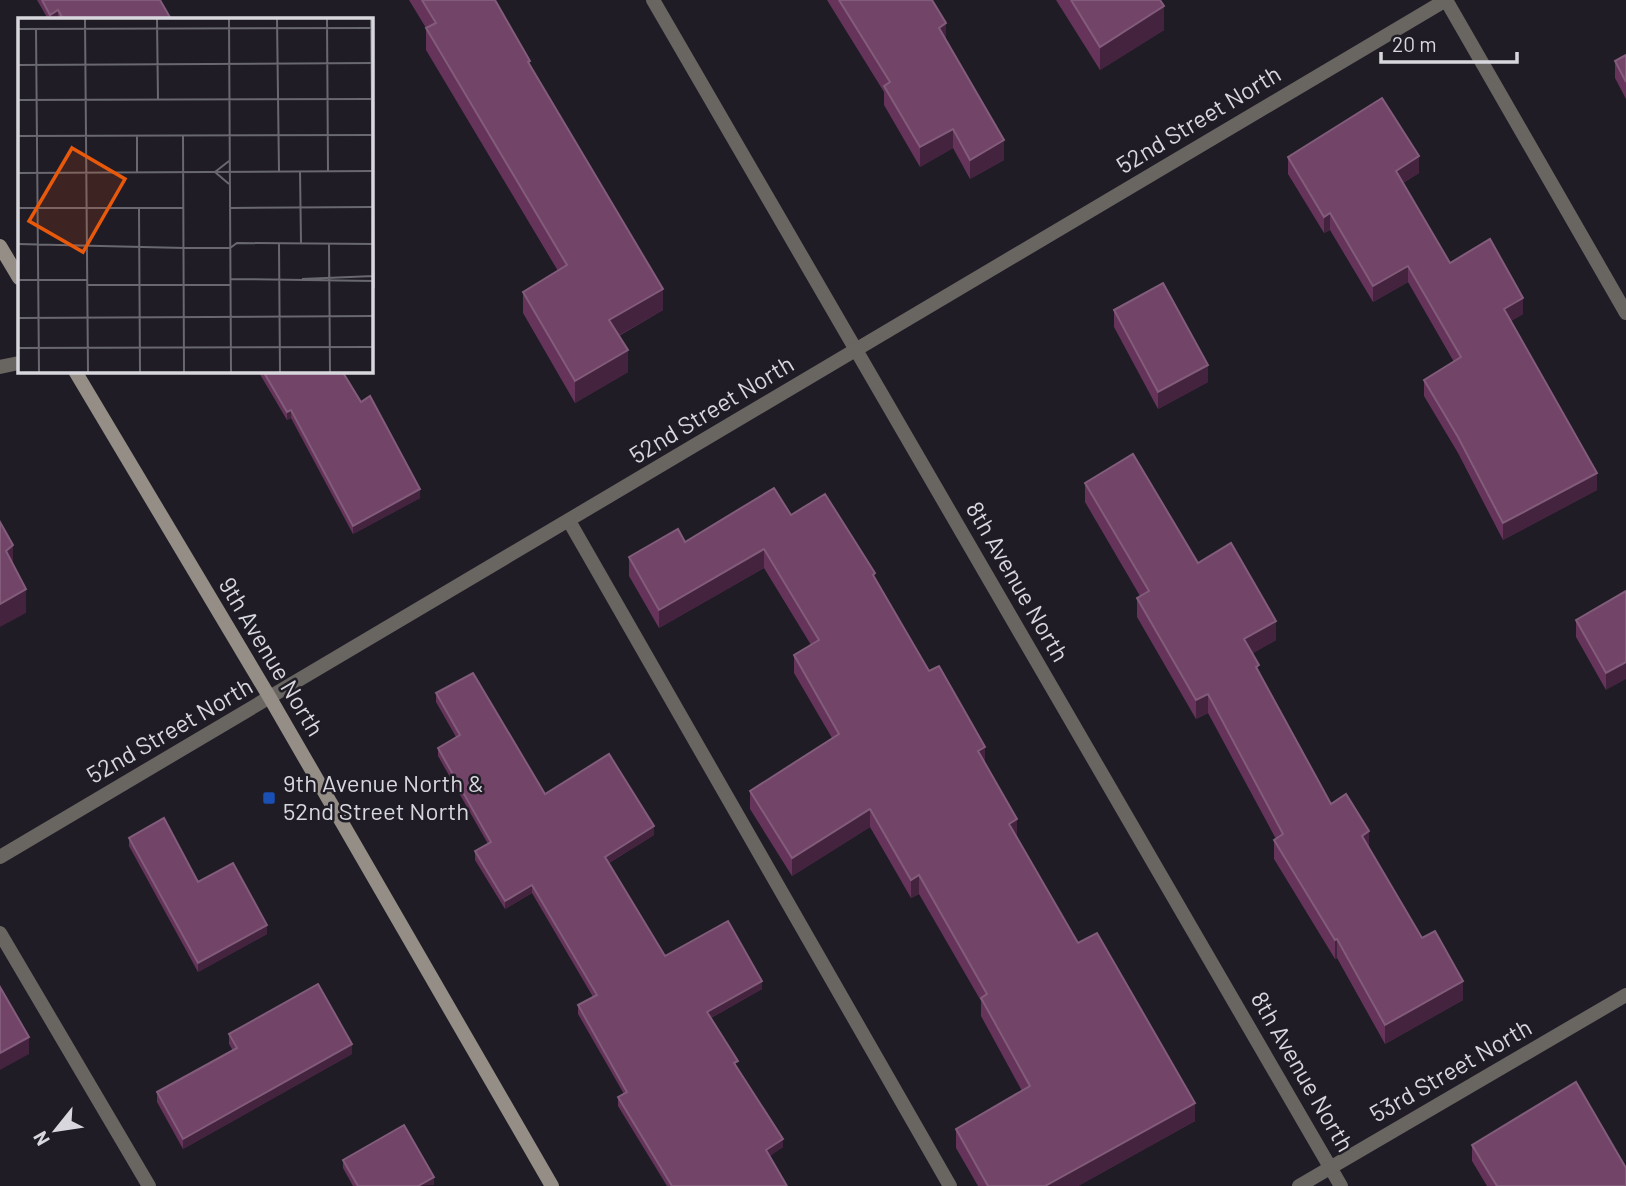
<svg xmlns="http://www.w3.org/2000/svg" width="1626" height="1186" font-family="Barlow,sans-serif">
  <rect width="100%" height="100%" fill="#1f1c26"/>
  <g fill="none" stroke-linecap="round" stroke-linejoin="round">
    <g stroke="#696561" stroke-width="14">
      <polyline points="0,367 19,363"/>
      <polyline points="569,521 950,1186"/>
      <polyline points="0,933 149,1186"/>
    </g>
    <g stroke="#696561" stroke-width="14">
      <polyline points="653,0 1341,1186"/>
      <polyline points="0,857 1446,0 1626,313"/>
      <polyline points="1299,1186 1626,995"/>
    </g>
    <g stroke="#948e87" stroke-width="14">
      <polyline points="0,246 19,278"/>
      <polyline points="75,371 270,698 552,1186"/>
    </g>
  </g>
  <g fill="#66335a">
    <polygon points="37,0 160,0 171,19 48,19"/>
    <polygon points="409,0 495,0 663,310 619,336 628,372 575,403 523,313 523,292 558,271 426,50 426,28"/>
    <polygon points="827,0 932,0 946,41 1004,160 970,179 953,148 920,167 884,105 884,92"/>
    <polygon points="1056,0 1160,0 1164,30 1100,70"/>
    <polygon points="1626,55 1626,99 1615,78 1615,61"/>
    <polygon points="1288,157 1419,173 1403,183 1450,263 1523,314 1511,321 1597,490 1503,540 1458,453 1424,396 1424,380 1454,362 1408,282 1373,302 1330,230 1324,233 1288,174"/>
    <polygon points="1114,310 1208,382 1158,409 1114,327"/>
    <polygon points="258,371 342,371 420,498 353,534 291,418 287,420"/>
    <polygon points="1085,483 1198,563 1276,640 1253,653 1259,672 1331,804 1369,848 1422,938 1463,1000 1385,1044 1337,958 1335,959 1274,859 1274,840 1276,839 1208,713 1196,719 1137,617 1137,598 1140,596 1085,502"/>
    <polygon points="791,515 875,578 929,671 985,765 1017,837 1078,943 1195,1121 1078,1186 978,1186 956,1148 956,1129 1022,1091 981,1016 981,1001 919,894 911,898 870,827 792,876 750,809 750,791 832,738 794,673 794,655 811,645 764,568 659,628 629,576 629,557 685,542"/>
    <polygon points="1626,591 1606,690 1576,637 1576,620"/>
    <polygon points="436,693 545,794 654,835 609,863 665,956 762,989 711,1018 738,1069 783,1147 769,1156 787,1186 667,1186 618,1106 618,1097 624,1094 578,1014 578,1005 593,997 532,893 505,909 475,860 475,851 488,844 438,756 438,748 456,737 436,702"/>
    <polygon points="129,838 198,882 267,934 198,972 129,846"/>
    <polygon points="229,1034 352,1054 183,1149 157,1102 157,1092 233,1051 229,1044"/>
    <polygon points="1472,1145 1626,1186 1487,1186 1472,1161"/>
    <polygon points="343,1160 434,1185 353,1186 343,1168"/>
  </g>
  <g fill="#44233f">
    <polygon points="1164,6 1164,30 1100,70 1100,47"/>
    <polygon points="58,10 58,19 50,19 50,15"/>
    <polygon points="946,23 946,42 939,28"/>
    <polygon points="953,129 953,148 920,167 920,147"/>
    <polygon points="1004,140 1004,160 970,179 970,160"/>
    <polygon points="1419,156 1419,173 1396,187 1396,171"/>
    <polygon points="1330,213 1330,230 1324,233 1324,217"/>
    <polygon points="1408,266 1408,282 1373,302 1373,286"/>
    <polygon points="663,289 663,310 609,341 609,320"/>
    <polygon points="1523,298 1523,314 1504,325 1504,309"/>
    <polygon points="628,350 628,372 575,403 575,381"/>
    <polygon points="1208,365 1208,382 1158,409 1158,392"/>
    <polygon points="291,410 291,418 287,420 287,412"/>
    <polygon points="1597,473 1597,490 1503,540 1503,523"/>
    <polygon points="420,489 420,498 353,534 353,526"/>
    <polygon points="13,545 13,569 6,551"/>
    <polygon points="764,549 764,568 659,628 659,610"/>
    <polygon points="26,589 26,613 0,627 0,604"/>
    <polygon points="1276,621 1276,640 1244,658 1244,639"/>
    <polygon points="1626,662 1626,679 1606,690 1606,673"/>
    <polygon points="1208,694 1208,713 1196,719 1196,700"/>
    <polygon points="985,747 985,765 978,751"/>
    <polygon points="870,809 870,827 792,876 792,858"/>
    <polygon points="1017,819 1017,838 1009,824"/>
    <polygon points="654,826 654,835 605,865 605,857"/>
    <polygon points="1369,831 1369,850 1362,836"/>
    <polygon points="919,875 919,894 911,898 911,880"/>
    <polygon points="532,885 532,893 505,909 505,901"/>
    <polygon points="267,925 267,934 198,972 198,963"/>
    <polygon points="1337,939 1337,958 1335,959 1335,940"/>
    <polygon points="762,981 762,989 707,1020 707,1012"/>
    <polygon points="1463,981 1463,1000 1385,1044 1385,1025"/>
    <polygon points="29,1037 29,1054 0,1070 0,1053"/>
    <polygon points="352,1044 352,1054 183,1149 183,1139"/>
    <polygon points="1195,1103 1195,1121 1078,1186 1045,1186"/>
    <polygon points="783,1139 783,1147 766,1159 766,1150"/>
    <polygon points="434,1177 434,1185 418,1186"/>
  </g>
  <g fill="#724568" stroke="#825c7a" stroke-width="2">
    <polygon points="42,0 160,0 171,19 63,19 58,10 50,15"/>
    <polygon points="422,0 495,0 530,61 528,62 663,289 609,320 628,350 575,381 523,292 567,265 426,28 436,23"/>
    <polygon points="839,0 932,0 946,23 939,28 1004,140 970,160 953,129 920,147 884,86 890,82"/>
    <polygon points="1071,0 1160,0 1164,6 1100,47"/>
    <polygon points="1626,55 1626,82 1615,61"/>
    <polygon points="1382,98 1419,156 1396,171 1450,263 1490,239 1523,298 1504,309 1597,473 1503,523 1458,437 1424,380 1461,357 1408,266 1373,286 1330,213 1324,217 1288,157"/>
    <polygon points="1163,283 1208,365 1158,392 1114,310"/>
    <polygon points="263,371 342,371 361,402 370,396 420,489 353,526 291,410 287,412"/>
    <polygon points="1133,454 1198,563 1231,543 1276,621 1244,639 1259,665 1256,667 1331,804 1346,794 1369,831 1362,836 1422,938 1435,931 1463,981 1385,1025 1337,939 1335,940 1274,840 1283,834 1208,694 1196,700 1137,598 1149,591 1085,483"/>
    <polygon points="774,488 791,515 825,494 875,573 873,575 929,671 939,666 985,747 978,751 1017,819 1009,824 1078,943 1097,933 1195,1103 1045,1186 988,1186 956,1129 1030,1086 981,998 987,994 919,875 911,880 870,809 792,858 750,791 839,734 794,655 819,640 764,549 659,610 629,557 678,529 685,542"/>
    <polygon points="0,522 13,545 6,551 26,589 0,604"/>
    <polygon points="1626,591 1626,662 1606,673 1576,620"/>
    <polygon points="473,673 545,794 609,754 654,826 605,857 665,956 728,921 762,981 707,1012 738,1061 734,1063 783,1139 766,1150 787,1186 672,1186 618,1097 627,1092 578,1005 597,995 532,885 505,901 475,851 491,842 438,748 460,735 436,693"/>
    <polygon points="164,818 198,882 233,863 267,925 198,963 129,838"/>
    <polygon points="318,984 352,1044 183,1139 157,1092 237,1048 229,1034"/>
    <polygon points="0,987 29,1037 0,1053"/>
    <polygon points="1576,1082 1626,1168 1626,1186 1497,1186 1472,1145"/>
    <polygon points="404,1125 434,1177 418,1186 358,1186 343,1160"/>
  </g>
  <rect fill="#1a4fb4" stroke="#1f1c26" stroke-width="2.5" x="262" y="791" width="14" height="14" rx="3.5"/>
  <g text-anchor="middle" stroke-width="5" stroke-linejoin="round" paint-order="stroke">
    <g font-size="24" fill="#d8d7dd" stroke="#1f1c26">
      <text transform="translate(1199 120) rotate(-31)" y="8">52nd Street North</text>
      <text transform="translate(712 410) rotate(-31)" y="8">52nd Street North</text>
      <text transform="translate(1017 582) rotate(60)" y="8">8th Avenue North</text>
      <text transform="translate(271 657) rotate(59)" y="8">9th Avenue North</text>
      <text transform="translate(170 731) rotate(-30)" y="8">52nd Street North</text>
      <text transform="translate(1451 1071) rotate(-30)" y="8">53rd Street North</text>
      <text transform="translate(1302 1072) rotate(60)" y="8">8th Avenue North</text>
    </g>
    <g font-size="24" fill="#d8d7dd" stroke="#1f1c26" text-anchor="start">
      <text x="283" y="792">9th Avenue North &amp;<tspan x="283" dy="28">52nd Street North</tspan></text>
    </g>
  </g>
  <g transform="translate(18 18)">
    <rect width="355" height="355" fill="#1f1c26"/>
    <path fill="none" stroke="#69676f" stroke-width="2" d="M67 1 70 354M139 1 140 82M211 1 213 354M259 1 261 154M309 1 310 153M353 1 356 270M0 11 356 10M18 11 21 354M0 47 356 45M0 82 356 81M0 118 356 117M119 118V154M165 118 166 354M282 153 283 225M0 155 356 153M211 166 197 154 211 143M0 190H165M121 190 122 354M213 190 354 189M261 225 262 354M0 226 166 230H212L219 225 356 226M311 226 312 354M213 261 356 263M284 261 356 258M0 262H70M70 267H212M0 300 356 298M0 330 356 329"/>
    <path fill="#e8590c" fill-opacity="0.15" stroke="#e8590c" stroke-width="3.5" d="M54 130 107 161 65 234 11 203Z"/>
    <rect width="355" height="355" fill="none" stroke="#d8d7dd" stroke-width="3.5"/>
  </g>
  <g transform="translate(56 1130) rotate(240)" stroke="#1f1c26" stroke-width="5" paint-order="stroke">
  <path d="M0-5L12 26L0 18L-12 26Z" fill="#d8d7dd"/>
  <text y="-10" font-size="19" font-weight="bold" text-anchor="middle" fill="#d8d7dd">N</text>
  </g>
  <path d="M1381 52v10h136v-10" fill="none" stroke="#d8d7dd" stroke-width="3.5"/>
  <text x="1392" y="52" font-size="21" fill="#d8d7dd" stroke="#1f1c26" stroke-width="5" paint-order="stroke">20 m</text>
</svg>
